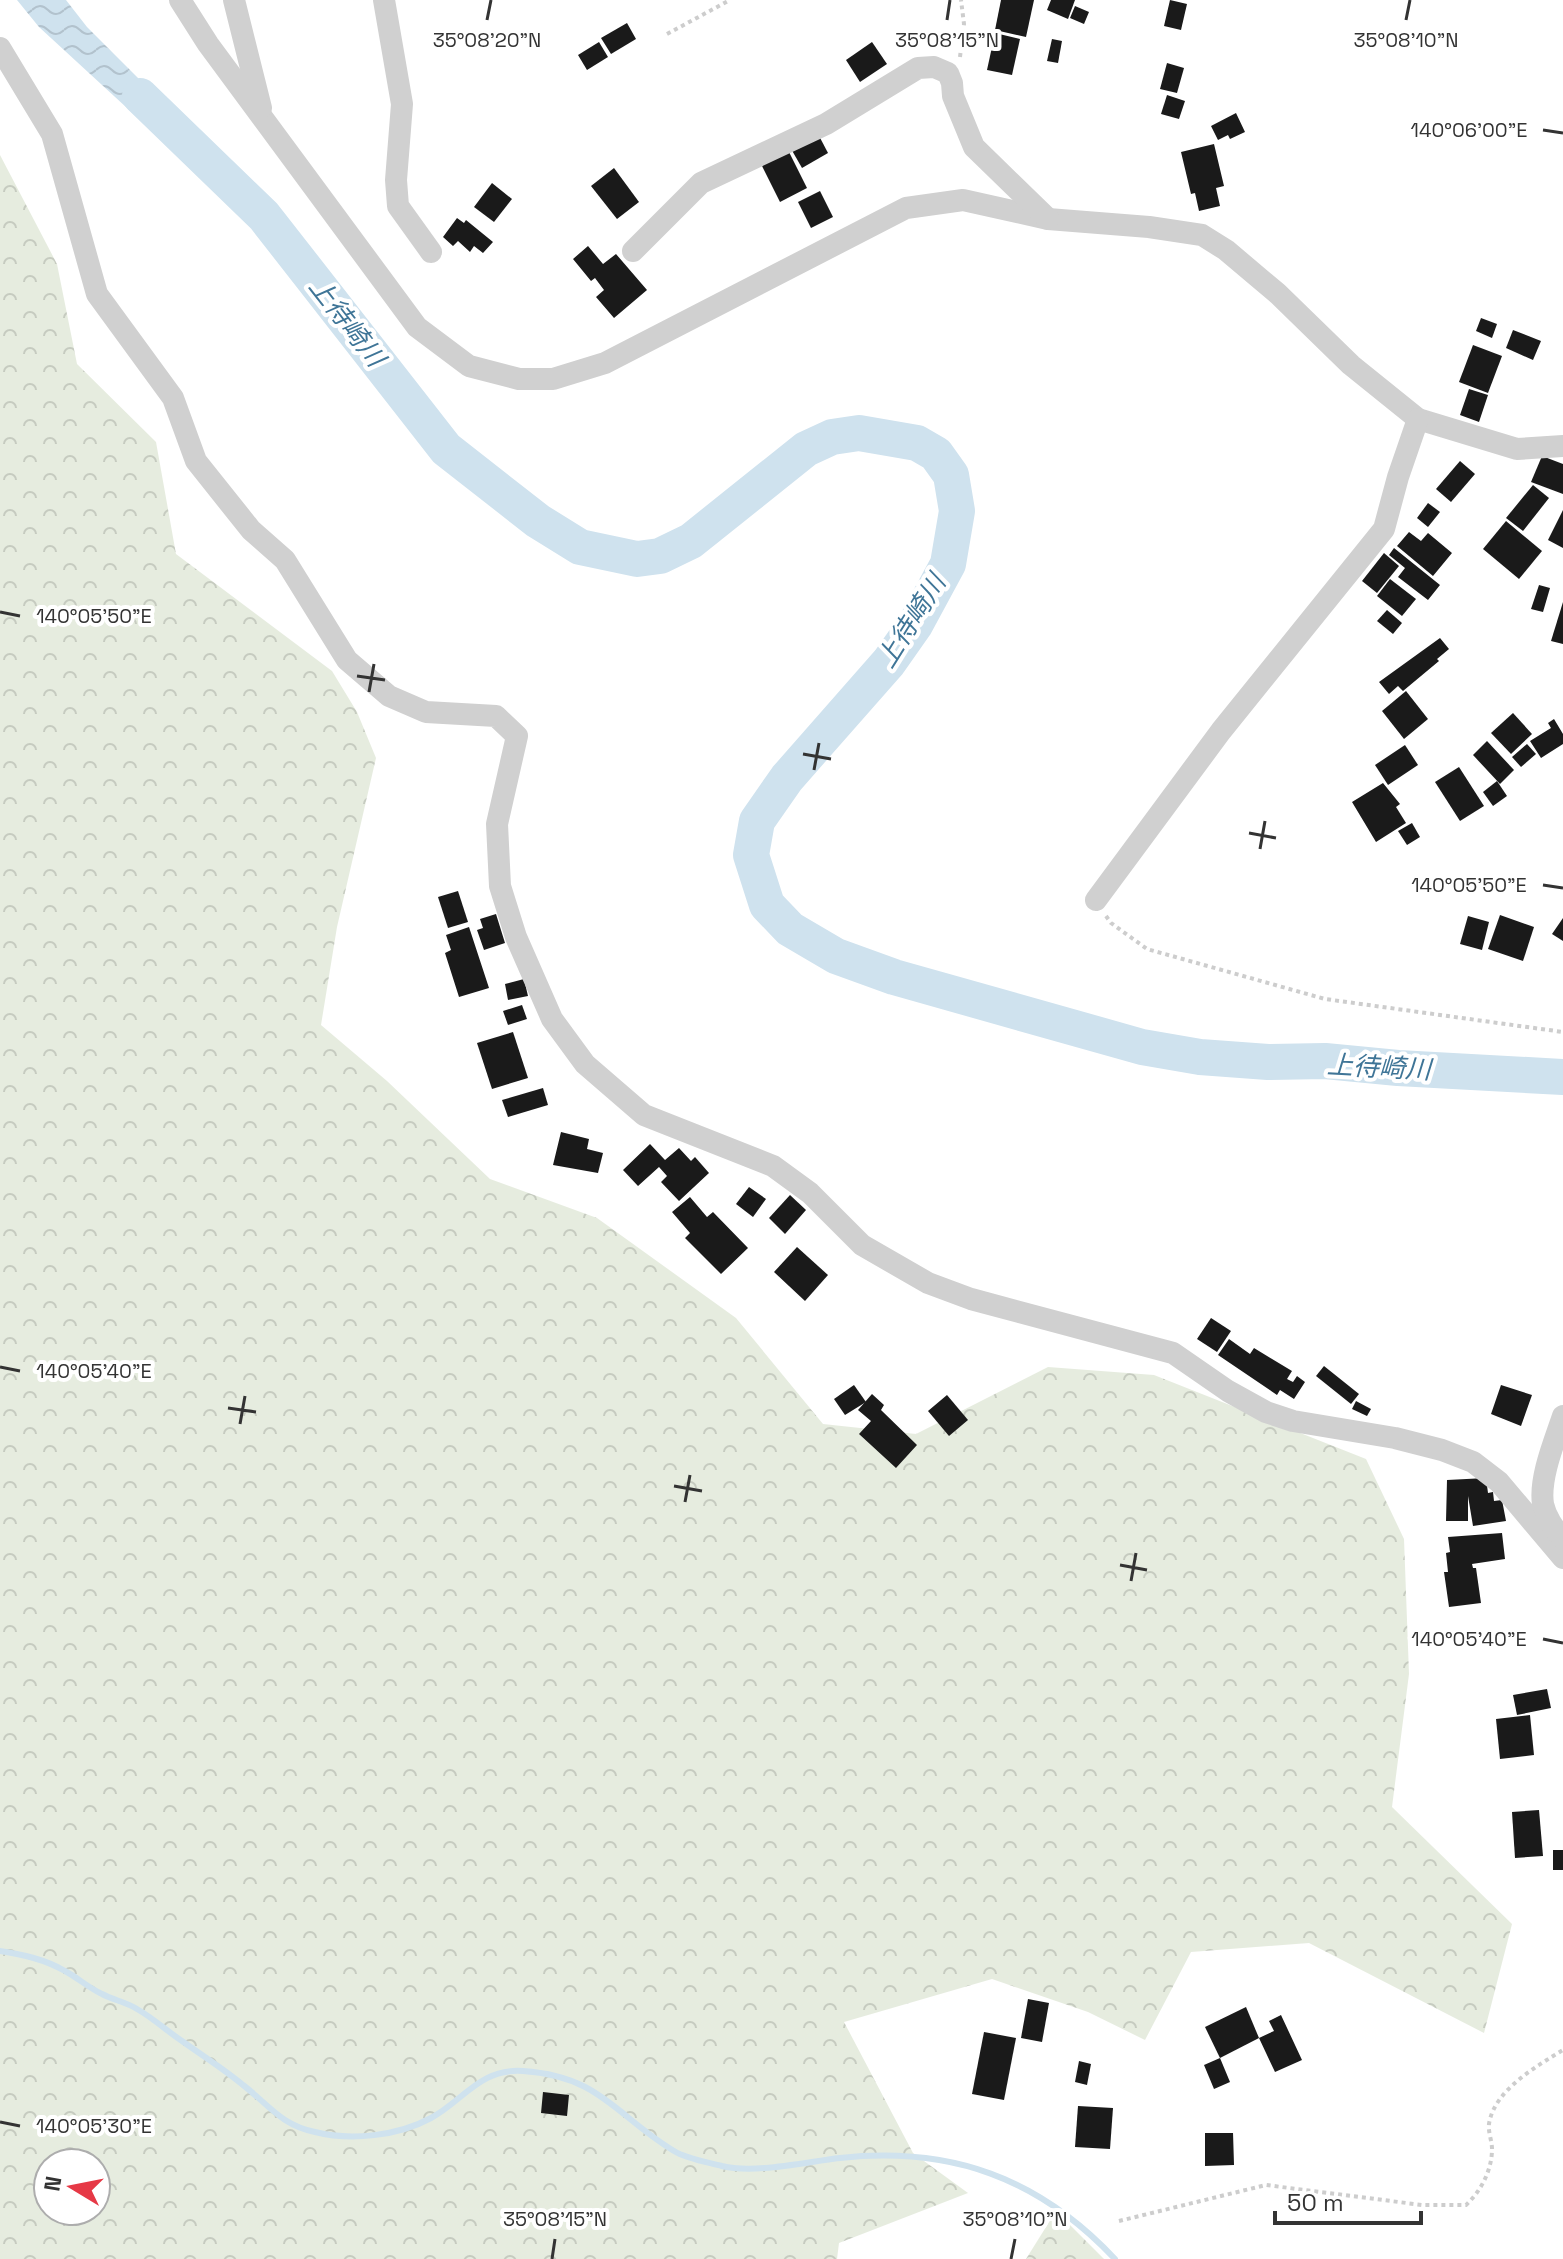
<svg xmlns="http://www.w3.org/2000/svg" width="1563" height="2259" font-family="'Space Grotesk','Noto Sans JP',sans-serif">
  <defs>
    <pattern id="forest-crowns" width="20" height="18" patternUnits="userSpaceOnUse" patternTransform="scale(2)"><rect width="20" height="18" fill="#e6ecdf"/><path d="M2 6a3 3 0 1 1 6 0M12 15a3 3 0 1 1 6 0" fill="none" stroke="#c6cbc0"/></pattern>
    <pattern id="water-waves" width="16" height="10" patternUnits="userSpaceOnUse" patternTransform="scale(2)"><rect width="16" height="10" fill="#cfe2ee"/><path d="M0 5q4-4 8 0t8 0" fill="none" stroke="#b2c2cd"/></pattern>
  </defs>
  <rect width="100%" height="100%" fill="#fff"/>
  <g fill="url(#forest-crowns)" fill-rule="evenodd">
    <path d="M0 155 57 264 77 364 156 442 176 554 332 671 357 712 376 758 337 927 321 1025 387 1081 490 1179 597 1218 736 1318 823 1424 916 1434 1048 1367 1154 1375 1366 1459 1404 1539 1409 1674 1392 1807 1512 1924 1484 2033 1309 1943 1191 1952 1145 2040 1088 2012 992 1979 844 2022 913 2153 968 2193 839 2243 837 2259H0ZM48 2163H96V2211H48Z"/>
    <polygon points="1056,2211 1104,2259 1026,2259"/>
  </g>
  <polygon fill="url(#water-waves)" points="17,0 66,0 87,27 188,128 152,131 39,27"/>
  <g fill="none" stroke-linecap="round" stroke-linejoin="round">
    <path stroke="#cfe2ee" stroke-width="6" d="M0 1951C24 1955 44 1959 65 1971 78 1978 89 1988 102 1994 113 2000 126 2002 137 2009 153 2018 167 2031 182 2041 203 2056 224 2069 243 2085 269 2105 281 2125 315 2132 351 2141 398 2136 431 2118 463 2101 480 2068 523 2071 600 2076 616 2116 674 2151 687 2159 707 2162 722 2166 755 2174 805 2162 840 2158 951 2146 1039 2178 1115 2259"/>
    <polyline stroke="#cfe2ee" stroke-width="36" points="140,96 264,216 446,449 538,521 580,547 637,559 660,556 691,541 806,449 832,437 859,433 917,443 936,454 951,475 957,511 948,564 915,625 889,662 787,778 757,821 751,855 767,905 790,929 836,956 894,977 1142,1047 1200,1057 1268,1062 1325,1061 1398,1068 1563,1077"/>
  </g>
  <g fill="#1a1a1a">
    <polygon points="1001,0 1034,0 1026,37 995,30"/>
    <polygon points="1051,0 1075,0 1068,19 1047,10"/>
    <polygon points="1170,0 1187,4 1181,30 1164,26"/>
    <polygon points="1075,6 1089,12 1084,24 1070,18"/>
    <polygon points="627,23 636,39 611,54 601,38"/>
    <polygon points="995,33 1020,39 1012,75 987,70"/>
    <polygon points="1052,39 1062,41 1058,63 1047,61"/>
    <polygon points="599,42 608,57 587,70 578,55"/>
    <polygon points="872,42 887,64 860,82 846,60"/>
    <polygon points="1167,63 1184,68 1177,93 1160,89"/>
    <polygon points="1167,95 1185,101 1179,119 1161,114"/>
    <polygon points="1236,113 1245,132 1230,139 1228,135 1218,140 1211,126"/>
    <polygon points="817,132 828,153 802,168 790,147"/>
    <polygon points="1214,144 1224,186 1216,188 1220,206 1199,211 1195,193 1191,194 1181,152"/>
    <polygon points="787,148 807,188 780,202 760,162"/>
    <polygon points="614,168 639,202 617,219 591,186"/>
    <polygon points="492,183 512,199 494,222 474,207"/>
    <polygon points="820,191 833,217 811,228 798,202"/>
    <polygon points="457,218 464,223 466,220 493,242 483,253 474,246 470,252 458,241 453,246 443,237"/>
    <polygon points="588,246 603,264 616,254 647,290 614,318 596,297 604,290 595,278 591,281 573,259"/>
    <polygon points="1481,318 1497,324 1492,338 1476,331"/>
    <polygon points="1513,330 1541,341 1533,360 1506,348"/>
    <polygon points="1473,345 1502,356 1488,393 1459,382"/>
    <polygon points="1469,389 1488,395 1479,422 1460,415"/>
    <polygon points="1542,456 1563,464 1563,494 1531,482"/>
    <polygon points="1460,461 1475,474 1451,502 1436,489"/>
    <polygon points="1533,485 1549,498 1523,531 1506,518"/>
    <polygon points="1428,503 1440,512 1428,527 1417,518"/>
    <polygon points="1563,510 1563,548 1548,540"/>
    <polygon points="1506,521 1542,551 1519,579 1483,549"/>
    <polygon points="1409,532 1421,541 1428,533 1452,553 1433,576 1397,546"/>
    <polygon points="1394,548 1440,585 1428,600 1398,577 1405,568 1389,555"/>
    <polygon points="1384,553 1399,566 1377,593 1362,581"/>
    <polygon points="1390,579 1416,599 1402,616 1377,596"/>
    <polygon points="1539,585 1550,588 1543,612 1531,609"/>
    <polygon points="1563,602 1563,644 1551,641"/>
    <polygon points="1387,610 1402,623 1393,634 1377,621"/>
    <polygon points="1440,638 1449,649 1437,659 1439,661 1403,691 1398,686 1389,694 1379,682"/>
    <polygon points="1406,691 1428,719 1404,739 1382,711"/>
    <polygon points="1513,713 1532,734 1511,754 1491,733"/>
    <polygon points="1554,719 1563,734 1563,744 1541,758 1530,741 1551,728 1548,723"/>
    <polygon points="1487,741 1514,770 1500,784 1473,755"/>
    <polygon points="1527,744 1536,754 1521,767 1512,757"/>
    <polygon points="1405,745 1418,765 1388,785 1375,765"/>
    <polygon points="1459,767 1484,806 1460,821 1435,782"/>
    <polygon points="1497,781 1507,796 1493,806 1483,792"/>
    <polygon points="1383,783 1400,804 1396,807 1406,823 1376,842 1352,802"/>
    <polygon points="1412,823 1420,837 1407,845 1398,831"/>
    <polygon points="458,891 468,922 448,928 438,897"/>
    <polygon points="496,914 505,943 484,950 477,930 483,928 480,919"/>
    <polygon points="1500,915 1534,927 1523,961 1488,949"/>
    <polygon points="1468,916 1489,922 1482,950 1460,944"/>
    <polygon points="1563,918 1563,941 1552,934"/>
    <polygon points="469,927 489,988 459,997 445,953 451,950 446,935"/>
    <polygon points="524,979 528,996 508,1000 505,984"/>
    <polygon points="522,1005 527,1019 508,1025 503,1011"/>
    <polygon points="513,1032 528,1078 492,1089 477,1043"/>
    <polygon points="543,1088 548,1105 508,1117 502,1100"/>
    <polygon points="561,1132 589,1139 587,1149 603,1153 598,1173 553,1165"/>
    <polygon points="650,1144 665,1160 679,1148 691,1161 695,1157 709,1173 679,1201 661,1182 667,1176 659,1167 638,1186 623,1170"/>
    <polygon points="749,1187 766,1199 753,1217 736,1204"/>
    <polygon points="790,1195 806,1210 785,1234 769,1218"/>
    <polygon points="690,1197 707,1217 713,1212 748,1248 721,1274 685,1238 690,1233 672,1212"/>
    <polygon points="797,1247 828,1275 805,1301 774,1272"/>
    <polygon points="1211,1318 1231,1331 1217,1352 1197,1339"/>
    <polygon points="1229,1339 1250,1354 1254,1348 1292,1371 1287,1379 1293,1382 1297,1376 1305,1382 1294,1399 1280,1390 1277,1395 1218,1355"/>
    <polygon points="1324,1366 1359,1394 1351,1404 1316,1376"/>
    <polygon points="854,1385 866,1402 845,1415 834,1399"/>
    <polygon points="1501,1385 1532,1395 1521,1426 1491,1414"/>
    <polygon points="872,1394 884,1405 881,1410 917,1445 896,1468 859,1434 871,1421 858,1410"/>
    <polygon points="947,1395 968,1420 949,1436 928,1411"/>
    <polygon points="1356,1401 1371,1409 1367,1416 1352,1409"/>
    <polygon points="1486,1478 1488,1493 1493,1492 1494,1501 1502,1500 1506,1521 1473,1526 1468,1496 1468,1521 1446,1521 1447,1480"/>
    <polygon points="1502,1533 1505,1559 1472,1564 1473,1568 1476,1568 1481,1603 1449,1607 1444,1572 1448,1572 1446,1553 1450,1552 1448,1537"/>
    <polygon points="1547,1689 1551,1708 1517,1715 1513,1695"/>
    <polygon points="1530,1715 1534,1755 1500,1759 1496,1719"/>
    <polygon points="1539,1810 1543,1856 1515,1858 1512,1812"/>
    <rect x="1553" y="1850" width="10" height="20"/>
    <polygon points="1028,1999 1049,2003 1042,2042 1021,2038"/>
    <polygon points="1246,2007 1259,2038 1220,2058 1205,2027"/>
    <polygon points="1281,2015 1302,2060 1275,2072 1259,2038 1274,2031 1269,2021"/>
    <polygon points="984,2032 1016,2038 1004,2100 972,2094"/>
    <polygon points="1220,2058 1230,2082 1214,2089 1204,2065"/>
    <polygon points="1079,2061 1091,2064 1087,2085 1075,2082"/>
    <polygon points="543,2092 569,2095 567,2116 541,2113"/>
    <polygon points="1078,2106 1113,2108 1110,2149 1075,2147"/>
    <polygon points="1205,2133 1233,2133 1234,2165 1205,2166"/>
  </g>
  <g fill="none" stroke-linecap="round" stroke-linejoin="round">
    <g stroke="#cdcdcd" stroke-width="4" stroke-dasharray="4 4" stroke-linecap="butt">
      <polyline points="667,34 730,0"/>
      <polyline points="960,57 964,24 961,0"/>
      <polyline points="1106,916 1111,923 1147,949 1325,999 1563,1032"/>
      <path d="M1119 2221 1266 2185 1422 2205H1466C1481 2191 1492 2170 1492 2149 1492 2141 1488 2132 1489 2124 1494 2090 1537 2066 1563 2050"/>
    </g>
    <g stroke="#d0d0d0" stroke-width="22">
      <polyline points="180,0 208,44 417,327 469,366 519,379 553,379 605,363 906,208 963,200 1048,219 1149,227 1202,235 1226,250 1277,293 1351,365 1418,419 1517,449 1563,446"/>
      <polyline points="234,0 261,108"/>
      <polyline points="384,0 402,104 396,180 398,206 431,252"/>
      <polyline points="0,48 52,134 97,294 173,398 196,461 251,530 285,560 347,660 389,696 426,712 496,716 517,736 497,824 500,886 516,937 552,1019 585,1064 644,1115 773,1166 810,1193 862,1245 928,1283 971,1299 1173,1353 1228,1391 1266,1412 1293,1421 1395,1438 1442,1450 1473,1462 1499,1482 1563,1558"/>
      <polyline points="633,251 701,183 826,124 918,68 934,67 948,73 952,83 953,96 974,147 1048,219"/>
      <polyline points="1096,900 1221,731 1384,529 1398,477 1418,419"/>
      <path d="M1562 1538C1554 1528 1546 1518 1543 1504 1539 1478 1555 1440 1563 1416"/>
    </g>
  </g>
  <path fill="none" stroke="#333" stroke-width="3" d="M487 20 491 0M947 20 950 0M1406 20 1410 0M1543 130 1563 133M0 612 20 616M357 676 385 680M369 692 374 664M803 754 831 759M814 770 819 743M1249 833 1276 838M1260 849 1265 821M1543 885 1563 888M0 1367 20 1371M228 1408 256 1412M240 1424 245 1396M674 1486 702 1491M685 1502 690 1475M1120 1565 1147 1570M1131 1581 1136 1553M1543 1639 1563 1643M0 2122 20 2126M552 2259 555 2239M1011 2259 1015 2239"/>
  <g text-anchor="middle" stroke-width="8" stroke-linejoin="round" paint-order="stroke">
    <g font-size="26" font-style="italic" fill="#3f7597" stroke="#fff">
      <text transform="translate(347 322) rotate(52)" y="9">上待崎川</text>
      <text transform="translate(911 621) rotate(-58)" y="9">上待崎川</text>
      <text transform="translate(1379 1067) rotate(3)" y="9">上待崎川</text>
    </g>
  </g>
  <g font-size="20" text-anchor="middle" fill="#333" stroke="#fff" stroke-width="8" stroke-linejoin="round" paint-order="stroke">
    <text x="487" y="47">35°08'20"N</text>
    <text x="947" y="47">35°08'15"N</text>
    <text x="1406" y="47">35°08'10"N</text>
    <text x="1469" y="137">140°06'00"E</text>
    <text x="94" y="623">140°05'50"E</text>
    <text x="1469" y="892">140°05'50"E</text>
    <text x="94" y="1378">140°05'40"E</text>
    <text x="1469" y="1646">140°05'40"E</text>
    <text x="94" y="2133">140°05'30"E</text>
    <text x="555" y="2226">35°08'15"N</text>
    <text x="1015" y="2226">35°08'10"N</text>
  </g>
  <g transform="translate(72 2187) rotate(280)"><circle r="38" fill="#ffffff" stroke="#adadad" stroke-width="2"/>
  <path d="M0-6L14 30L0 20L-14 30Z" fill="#e63946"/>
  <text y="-12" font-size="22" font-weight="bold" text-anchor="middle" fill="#333333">N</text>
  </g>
  <path d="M1275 2211v12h146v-12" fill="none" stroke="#333333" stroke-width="4"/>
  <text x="1287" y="2211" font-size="24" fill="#333333" stroke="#ffffff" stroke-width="6" paint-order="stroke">50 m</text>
</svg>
